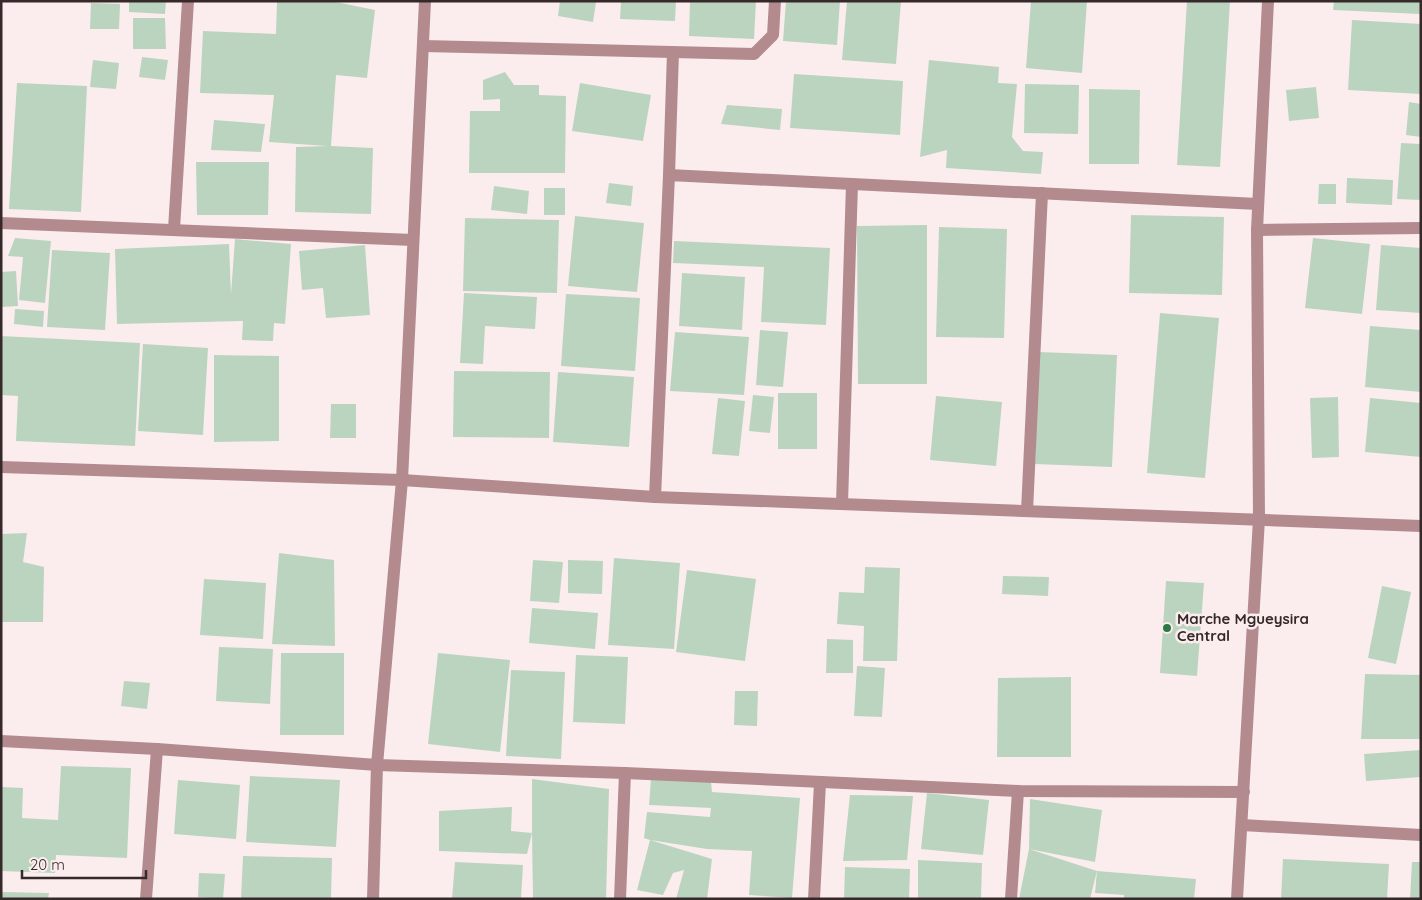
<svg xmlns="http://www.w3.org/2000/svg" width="1422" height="900" font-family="Quicksand,sans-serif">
  <rect width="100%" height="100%" fill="#fbedee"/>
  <g fill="#bbd4bf">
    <polygon points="129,1 166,1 165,14 129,12"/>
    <polygon points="277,1 331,1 375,10 367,78 336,75 331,146 373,148 371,214 295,212 296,147 327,146 269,142 274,95 200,93 203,31 276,34"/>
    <polygon points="560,1 596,2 593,22 558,16"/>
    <polygon points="621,1 676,1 675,21 620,19"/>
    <polygon points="690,1 756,1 754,39 689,36"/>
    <polygon points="786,1 840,1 837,45 783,41"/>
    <polygon points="847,1 901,1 896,64 842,60"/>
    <polygon points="1031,1 1087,1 1082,73 1026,68"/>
    <polygon points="1187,1 1230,1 1220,167 1177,165"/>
    <polygon points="1334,1 1421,1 1421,14 1333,10"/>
    <polygon points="91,3 120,4 119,29 90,29"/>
    <polygon points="133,18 165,18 166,49 133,49"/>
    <polygon points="1352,20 1421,24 1421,94 1348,90"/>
    <polygon points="142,57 168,60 165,80 139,77"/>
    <polygon points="93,60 119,63 116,89 90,87"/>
    <polygon points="929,60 999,67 998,83 1017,84 1012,137 1023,151 1043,152 1041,174 946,168 947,150 920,157"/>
    <polygon points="505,72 514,85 539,85 539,95 566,96 565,173 469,173 470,111 500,111 500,99 483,100 483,80"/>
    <polygon points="794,74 903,81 900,135 790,128"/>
    <polygon points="17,83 87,86 81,212 9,209"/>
    <polygon points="580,83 651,95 643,141 572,131"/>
    <polygon points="1025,84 1079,85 1078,134 1024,133"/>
    <polygon points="1316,87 1319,118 1289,121 1286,90"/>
    <polygon points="1089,89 1140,90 1139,164 1089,164"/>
    <polygon points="1409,102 1421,104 1421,137 1406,135"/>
    <polygon points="727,105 782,109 780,130 721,124"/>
    <polygon points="214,120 265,124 261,152 211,150"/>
    <polygon points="1401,143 1421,144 1421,200 1397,199"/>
    <polygon points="196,162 269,162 268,215 197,215"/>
    <polygon points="1347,178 1393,180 1392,205 1346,203"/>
    <polygon points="609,183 633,186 631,206 606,203"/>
    <polygon points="1319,184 1336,184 1336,204 1318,204"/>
    <polygon points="494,186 529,191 527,214 491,210"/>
    <rect x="544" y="188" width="21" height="27"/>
    <polygon points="1131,215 1224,217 1222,295 1129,293"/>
    <polygon points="575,216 644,223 637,292 568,286"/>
    <polygon points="465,218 559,220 557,293 463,291"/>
    <polygon points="927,225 927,384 858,384 857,226"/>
    <polygon points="939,227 1007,229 1004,338 936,337"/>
    <polygon points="15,238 51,241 45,303 19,300 23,257 8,256"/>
    <polygon points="1313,238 1370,244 1362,314 1305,308"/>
    <polygon points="235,239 291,244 285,324 274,323 273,341 242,340 243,321 117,324 115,249 229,244 231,294"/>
    <polygon points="674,241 830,248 826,325 761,322 764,267 673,263"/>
    <polygon points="365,245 370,315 326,318 323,288 302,290 299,251"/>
    <polygon points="1381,245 1421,248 1421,313 1376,310"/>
    <polygon points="52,250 110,253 105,330 47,327"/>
    <polygon points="16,271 18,306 1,307 1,272"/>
    <polygon points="682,273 745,277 742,330 679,326"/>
    <polygon points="464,293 537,297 535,329 485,326 483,364 460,363"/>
    <polygon points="566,294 640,298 635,371 561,366"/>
    <polygon points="15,309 44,311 43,327 14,324"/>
    <polygon points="1160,313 1219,318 1205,478 1147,473"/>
    <polygon points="1370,326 1421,330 1421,392 1365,387"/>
    <polygon points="760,330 788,332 783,387 756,385"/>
    <polygon points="675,332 749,337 744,395 670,391"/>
    <polygon points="1,336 140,343 135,446 16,441 18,396 1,395"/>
    <polygon points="143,344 208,348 203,435 138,431"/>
    <polygon points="1039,352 1117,355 1112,467 1035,464"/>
    <polygon points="214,355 279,356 279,441 214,442"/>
    <polygon points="454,371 550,372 549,438 453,437"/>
    <polygon points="558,372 634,377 629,447 553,442"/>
    <rect x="778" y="393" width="39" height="56"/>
    <polygon points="753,395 774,397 770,433 749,431"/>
    <polygon points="936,396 1002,402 996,466 930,460"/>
    <polygon points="1338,397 1339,457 1312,458 1310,398"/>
    <polygon points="718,398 745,401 739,456 712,454"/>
    <polygon points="1370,398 1421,403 1421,457 1365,452"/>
    <polygon points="331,404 356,404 356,438 330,438"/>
    <polygon points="27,533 23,562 44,567 43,622 1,622 1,534"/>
    <polygon points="279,553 334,560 335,646 272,644"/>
    <polygon points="614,558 680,563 674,649 608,645"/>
    <polygon points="533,560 563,562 559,603 530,601"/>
    <polygon points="568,560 603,561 602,594 568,593"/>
    <polygon points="865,567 900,568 897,661 863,661 864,626 837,624 839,592 864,593"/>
    <polygon points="687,570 756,579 745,661 676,652"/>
    <polygon points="1003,576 1049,577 1048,596 1002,594"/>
    <polygon points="204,579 266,583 263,639 200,635"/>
    <polygon points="1166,581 1204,583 1197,676 1160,673"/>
    <polygon points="1382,586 1411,592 1396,664 1368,658"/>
    <polygon points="532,608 598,613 595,649 529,643"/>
    <polygon points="827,639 853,640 853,673 826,673"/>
    <polygon points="219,647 273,649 270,704 216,701"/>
    <polygon points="281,653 344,653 344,735 280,735"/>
    <polygon points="438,653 510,660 500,752 428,744"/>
    <polygon points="576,655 628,657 625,724 573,722"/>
    <polygon points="857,666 885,668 882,717 854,716"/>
    <polygon points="511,670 565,672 561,759 506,756"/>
    <polygon points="1365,674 1421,675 1421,739 1361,739"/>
    <polygon points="1071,677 1071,757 997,757 998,678"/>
    <polygon points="124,681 150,683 147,709 121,706"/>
    <polygon points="735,691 758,691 757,726 734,725"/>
    <polygon points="1421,750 1421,777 1366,781 1364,754"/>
    <polygon points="61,766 131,768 127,858 56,855 55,873 1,871 1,787 23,788 22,818 58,820"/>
    <polygon points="250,776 340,780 336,847 246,842"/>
    <polygon points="532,779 609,789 606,899 533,899 532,833 527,854 439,851 439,811 512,807 511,831 532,833"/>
    <polygon points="651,779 711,782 712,792 800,798 792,898 749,895 752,851 707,849 650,840 712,859 707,899 676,899 684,870 673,873 663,895 637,890 650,840 644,838 647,812 710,817 711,808 649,805"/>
    <polygon points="178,780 240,785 236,839 174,834"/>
    <polygon points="927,793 989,800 983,855 921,849"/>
    <polygon points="850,795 913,796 907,860 843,861"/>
    <polygon points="1030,799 1102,810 1095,862 1029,849 1097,871 1090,899 1019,899 1029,849"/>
    <polygon points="243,856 332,858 331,899 241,899"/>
    <polygon points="1283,859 1389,864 1387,899 1281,899"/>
    <polygon points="918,860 982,863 981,899 918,899"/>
    <polygon points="455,862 523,865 521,899 452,899"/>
    <polygon points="1412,862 1421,862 1421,899 1410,899"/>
    <polygon points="845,867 910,869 909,899 844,899"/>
    <polygon points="1097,871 1196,879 1194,899 1124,899 1124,895 1095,893"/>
    <polygon points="199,873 225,874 223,899 198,897"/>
    <polygon points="1,892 49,893 48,899 1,899"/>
  </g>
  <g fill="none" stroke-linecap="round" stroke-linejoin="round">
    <g stroke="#b38b8f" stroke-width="12">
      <polyline points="423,46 754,54 773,35 775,1"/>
      <polyline points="669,175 673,52"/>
      <polyline points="1,223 413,240"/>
      <polyline points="174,229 188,1"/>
      <polyline points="1257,230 1421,228"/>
      <polyline points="1,467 402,480 655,497 1421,526"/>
      <polyline points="655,497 669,175 1258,204"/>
      <polyline points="842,504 852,184"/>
      <polyline points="1027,511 1042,193"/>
      <polyline points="1,741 157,749 377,765 625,773 1018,791 1244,792"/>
      <polyline points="1242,825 1421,835"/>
      <polyline points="146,899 157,749"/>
      <polyline points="373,899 377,765 402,480 425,1"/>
      <polyline points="620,899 625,773"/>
      <polyline points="814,899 820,783"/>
      <polyline points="1011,899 1018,791"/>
      <polyline points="1237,899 1259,519 1257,230 1268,1"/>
    </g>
  </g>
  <circle fill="#2f7744" stroke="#fbedee" stroke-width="2" cx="1167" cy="628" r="5"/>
  <g text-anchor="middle" stroke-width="5" stroke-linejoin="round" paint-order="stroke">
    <g font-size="15" font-weight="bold" fill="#36292a" stroke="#fbedee" text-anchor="start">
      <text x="1177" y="624">Marche Mgueysira<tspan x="1177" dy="17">Central</tspan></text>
    </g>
  </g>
  <rect width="1422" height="900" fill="none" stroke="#36292a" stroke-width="5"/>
  <path d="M22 870v8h124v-8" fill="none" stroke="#36292a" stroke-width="2.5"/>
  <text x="30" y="870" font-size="15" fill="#36292a" stroke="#fbedee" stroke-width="4" paint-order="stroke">20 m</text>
</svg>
